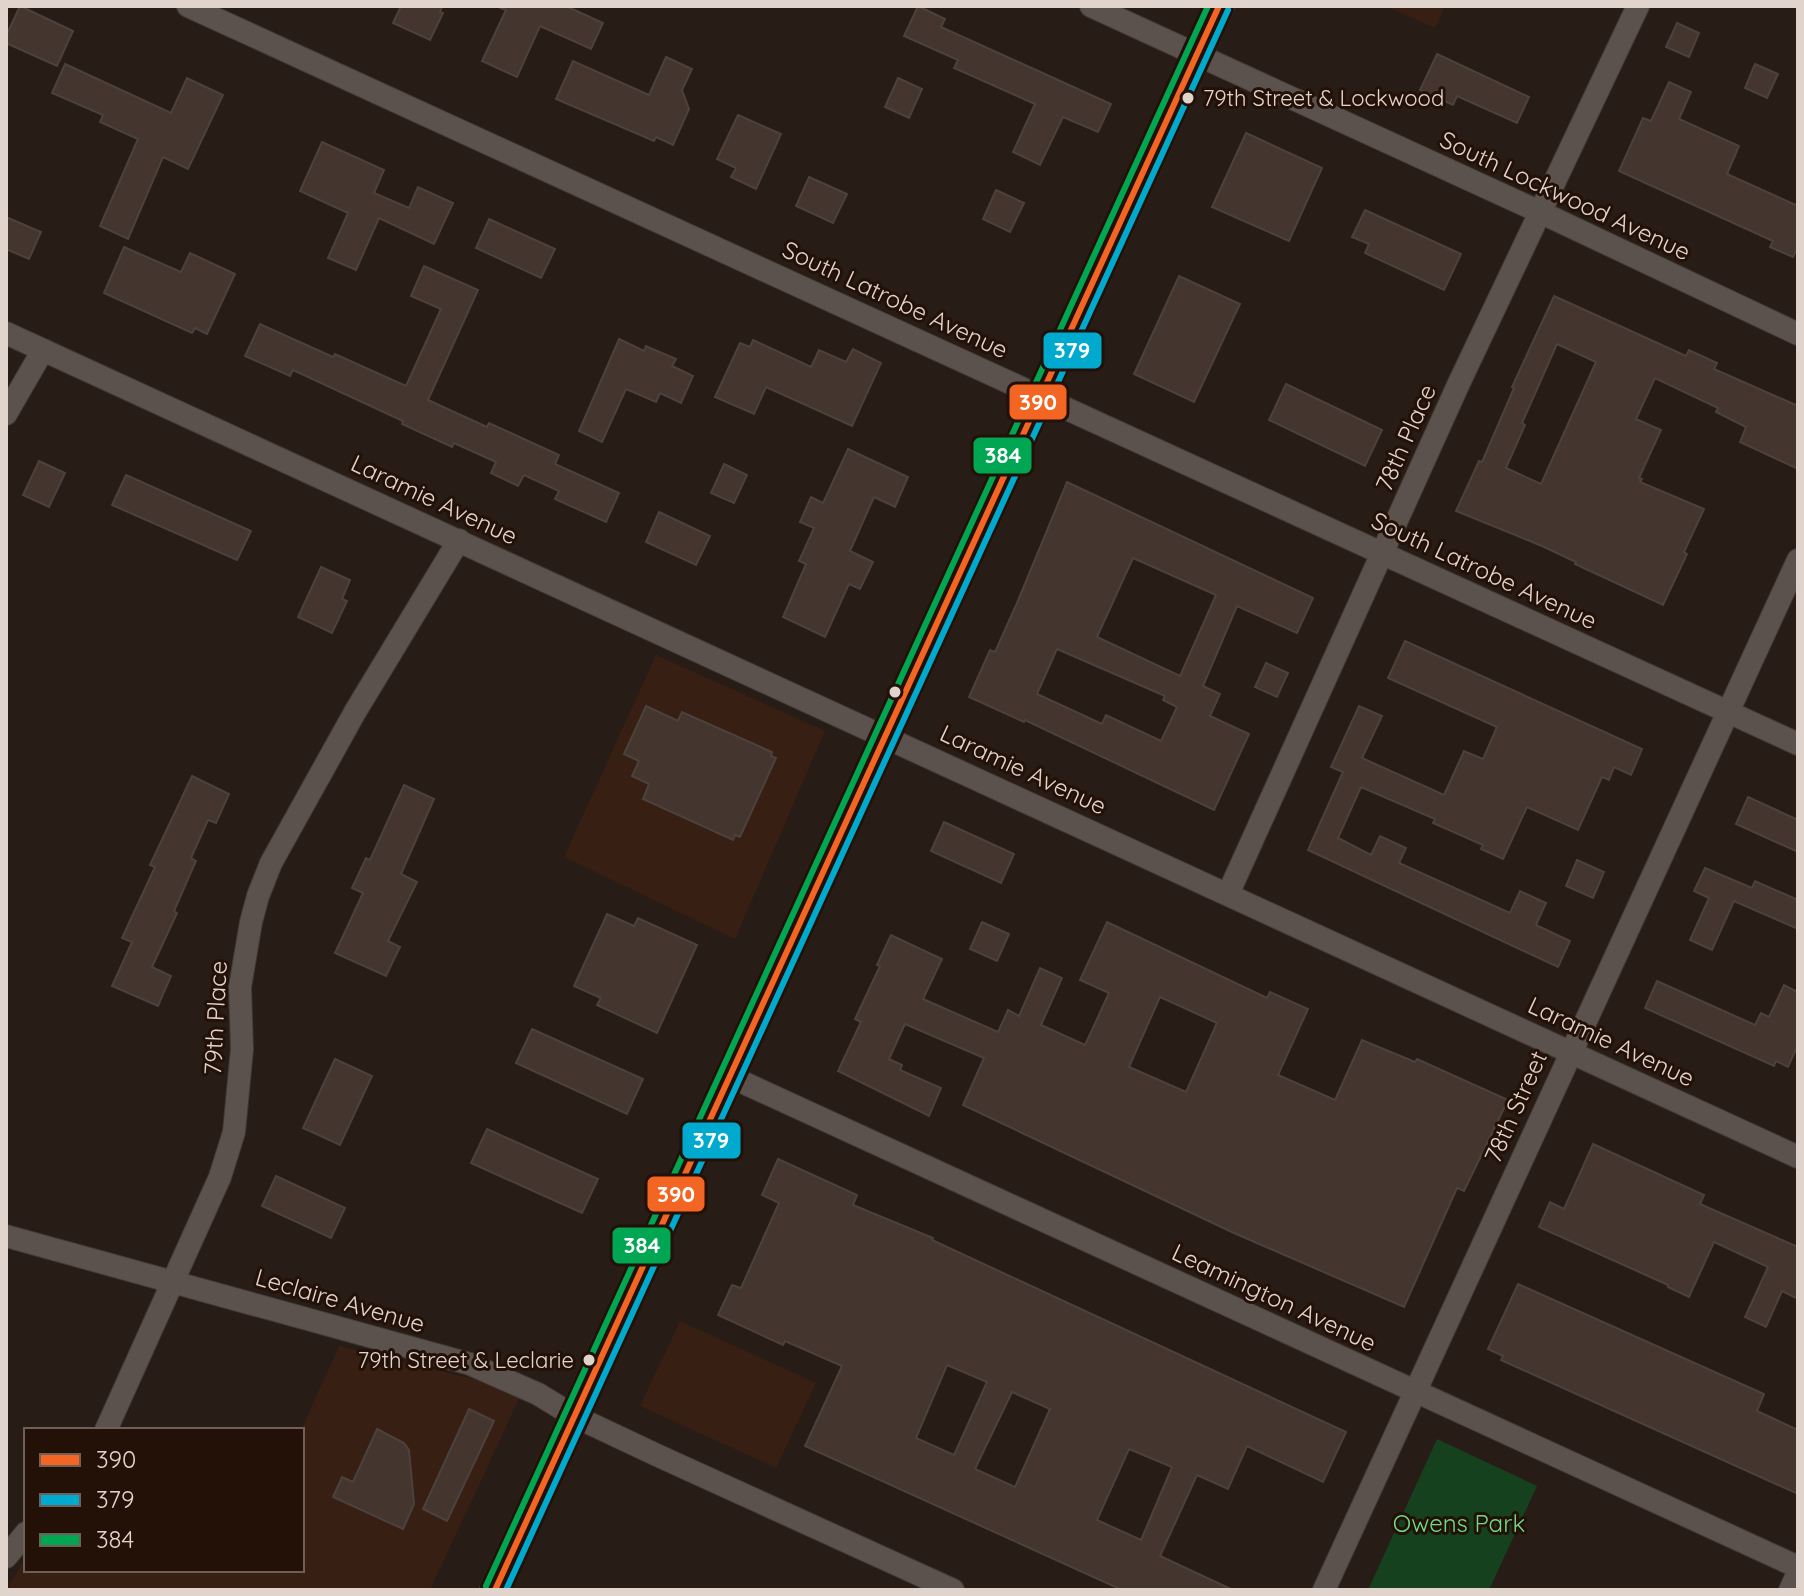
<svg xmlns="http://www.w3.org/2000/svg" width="1804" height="1596" font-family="Quicksand,sans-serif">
  <rect width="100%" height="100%" fill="#271c16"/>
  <g fill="#371f13">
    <polygon points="1385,6 1445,6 1435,28"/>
    <polygon points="656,655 825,731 735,939 564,857"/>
    <polygon points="680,1321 816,1383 776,1468 640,1406"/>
    <polygon points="339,1346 497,1385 520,1397 430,1590 6,1590 26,1557 26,1570 302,1570 301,1430"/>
  </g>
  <polygon fill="#15411f" points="1437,1439 1537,1486 1489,1590 1368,1590"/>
  <g fill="#44362e" stroke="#4c423d" stroke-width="2" fill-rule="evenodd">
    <polygon points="20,6 73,31 57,66 6,43 6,36"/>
    <polygon points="401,6 442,6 440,12 443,13 430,40 393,23"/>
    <polygon points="496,6 566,6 603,23 591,49 540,26 517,77 482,61 506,10"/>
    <polygon points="918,6 945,19 941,27 1111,104 1098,132 1063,117 1040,165 1013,152 1035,104 954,68 958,60 904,36"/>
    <polygon points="1677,23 1699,33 1689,57 1666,47"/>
    <polygon points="1437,54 1529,97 1517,123 1457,96 1453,105 1420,90"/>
    <polygon points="666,57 692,69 682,90 689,109 673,145 656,137 654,141 556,99 573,61 649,95"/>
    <polygon points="65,64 171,113 187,78 223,95 188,169 163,157 128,239 100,226 138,139 100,122 103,115 52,93"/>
    <polygon points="1755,64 1778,74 1767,98 1745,88"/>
    <polygon points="898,78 922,89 909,118 885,107"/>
    <polygon points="1669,82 1691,92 1679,119 1739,146 1727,174 1798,206 1798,247 1793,257 1770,247 1773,241 1619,171 1643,118 1651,121"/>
    <polygon points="738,115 781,134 756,189 731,177 736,168 717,159"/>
    <polygon points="1246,133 1322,168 1289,241 1212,207"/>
    <polygon points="322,142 384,170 374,193 409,208 418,187 453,203 434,244 379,218 356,270 328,258 348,213 300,191"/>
    <polygon points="809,177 847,194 833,223 796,206"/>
    <polygon points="996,190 1024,203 1010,232 983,219"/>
    <polygon points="1365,210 1461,254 1444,290 1365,253 1369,244 1352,237"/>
    <polygon points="6,217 41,232 29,259 6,249"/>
    <polygon points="489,219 555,249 541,278 476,248"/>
    <polygon points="124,247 181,272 190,253 235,274 207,334 195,328 192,333 104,293"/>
    <polygon points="424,266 478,290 428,400 487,427 489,423 559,455 555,464 619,493 606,522 555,499 559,491 524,475 518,486 491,473 496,462 454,443 452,447 402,424 403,421 293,370 290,376 245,356 260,324 333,357 335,354 406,386 441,309 411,296"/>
    <polygon points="1179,276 1240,304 1194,402 1134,374"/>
    <path d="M1554 296 1686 356 1689 350 1717 363 1714 369 1798 406V469L1740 442 1746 427 1716 412 1718 408 1655 378 1636 419 1661 430 1639 478 1642 479 1640 482 1704 509 1684 552 1687 554 1663 605 1575 564 1576 562 1542 546 1456 511 1479 461 1482 462 1514 388 1512 387ZM1557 344 1596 362 1541 484 1506 468 1525 425 1522 423Z"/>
    <polygon points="619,339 644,351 646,346 676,359 672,366 693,376 681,403 660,393 656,402 626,389 602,442 579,431"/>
    <polygon points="753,340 811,367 819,350 846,362 853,349 881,363 852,426 766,387 754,414 715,397 740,343 750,347"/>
    <polygon points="1286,384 1382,430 1365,466 1269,420"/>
    <polygon points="848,449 908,477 895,507 874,497 850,551 873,562 860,589 849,584 825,637 783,617 806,564 799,561 814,528 800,522 811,497 823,503"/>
    <polygon points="39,461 65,473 49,507 23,495"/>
    <polygon points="724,464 747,475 734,503 711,493"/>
    <polygon points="126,475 251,531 237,560 112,505"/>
    <path d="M1067 482 1313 598 1297 633 1237 606 1203 686 1220 694 1210 716 1249 734 1214 810 1025 720 1024 722 969 697 990 650 995 652 1017 603ZM1133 558 1216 595 1180 676 1097 637ZM1057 649 1165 696 1163 700 1177 707 1161 741 1106 715 1102 724 1037 694Z"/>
    <polygon points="659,512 710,536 696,565 646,542"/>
    <polygon points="321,567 350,580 342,599 347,601 332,633 298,617"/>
    <polygon points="1405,641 1642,749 1631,775 1614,767 1609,780 1602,777 1578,830 1527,807 1503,859 1481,849 1483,845 1433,823 1435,819 1361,787 1338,838 1371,855 1380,836 1406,848 1399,863 1510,913 1520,891 1546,903 1536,925 1570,941 1558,967 1308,850 1343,772 1331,767 1359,706 1382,716 1362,758 1444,795 1464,751 1483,759 1497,727 1388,678"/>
    <polygon points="1266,663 1288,673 1277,697 1255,687"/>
    <polygon points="646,706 678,721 682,712 772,752 771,756 776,758 740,837 735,835 733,840 643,799 649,784 632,776 639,761 624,754"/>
    <polygon points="192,776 229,794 216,823 208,820 191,858 196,861 174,911 177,913 152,967 171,976 158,1006 112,986 132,942 122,938 155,867 150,865"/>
    <polygon points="404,785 434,799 401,874 417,882 388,941 400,947 386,976 335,953 363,893 352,888 366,858 370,860"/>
    <polygon points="1748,797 1798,820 1798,852 1736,824"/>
    <polygon points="944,822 1014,854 1001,883 931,851"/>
    <polygon points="1577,860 1604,872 1593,898 1566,886"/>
    <polygon points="1705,868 1752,888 1755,881 1798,900 1798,929 1734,901 1712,950 1690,940 1709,898 1694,891"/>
    <polygon points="607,914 634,926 638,918 697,945 657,1033 597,1005 601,998 574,986"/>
    <polygon points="982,922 1009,934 997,961 970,949"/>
    <path d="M1107 922 1267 998 1270 992 1308 1009 1278 1075 1335 1100 1362 1040 1415 1062 1417 1059 1508 1100 1464 1191 1457 1188 1404 1307 1234 1233 963 1105 984 1058 905 1024 889 1059 902 1065 900 1070 941 1088 929 1116 838 1071 861 1022 855 1019 880 966 877 965 891 935 942 959 923 999 998 1032 1008 1010 1019 1016 1040 968 1062 978 1041 1025 1085 1045 1109 993 1080 980ZM1160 997 1217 1023 1186 1092 1129 1067Z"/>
    <polygon points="1657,981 1755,1025 1761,1013 1769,1017 1784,985 1798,992 1798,1045 1788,1067 1776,1061 1774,1066 1645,1008"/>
    <polygon points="532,1029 643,1079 627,1114 516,1063"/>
    <polygon points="335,1059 372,1076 340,1145 303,1128"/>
    <polygon points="487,1129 598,1179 582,1213 471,1163"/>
    <polygon points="1593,1144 1704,1195 1700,1204 1798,1247 1798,1299 1782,1291 1766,1327 1745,1317 1768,1267 1714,1242 1689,1297 1668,1287 1668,1285 1539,1227 1550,1202 1564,1209"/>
    <path d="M778 1159 857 1195 853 1205 933 1238 932 1240 1346 1432 1323 1482 1247 1446 1228 1489 1197 1475 1160 1556 1233 1590H1122L805 1446 842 1366 785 1341 783 1345 718 1315 732 1285 741 1288 779 1203 762 1195ZM947 1365 987 1382 954 1455 916 1438ZM1012 1392 1050 1409 1015 1487 975 1469ZM1129 1449 1172 1467 1141 1540 1097 1520Z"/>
    <polygon points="276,1176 345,1208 331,1238 262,1206"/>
    <polygon points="1518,1284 1764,1394 1757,1411 1798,1430 1798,1494 1501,1360 1503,1356 1488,1349"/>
    <polygon points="469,1409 494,1421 447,1521 423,1509"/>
    <polygon points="377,1429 404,1443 409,1450 414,1504 403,1529 333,1497 342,1477 353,1482"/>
  </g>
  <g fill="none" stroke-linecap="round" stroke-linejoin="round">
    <defs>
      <g id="street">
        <polyline points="188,6 1798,744"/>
        <polyline points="1091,6 1542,213 1798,334"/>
        <polyline points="6,333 1798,1157"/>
        <polyline points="6,414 43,350"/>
        <polyline points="1228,894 1459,383 1638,6"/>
        <polyline points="729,1076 1798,1567"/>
        <polyline points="6,1236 470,1364 538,1394 574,1416 661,1457 953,1590"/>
        <polyline points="106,1430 220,1177 234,1132 242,1049 240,987 251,922 258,896 271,863 355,712 459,540"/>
        <polyline points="6,1557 26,1533"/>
        <polyline points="1324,1590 1798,560"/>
        <polyline points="1790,1590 1798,1573"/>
      </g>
      <polyline id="secondary" points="495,1590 1219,6"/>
    </defs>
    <use href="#street" stroke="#413934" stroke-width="24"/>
    <use href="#secondary" stroke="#413934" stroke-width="32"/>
    <use href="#street" stroke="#5b524e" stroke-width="22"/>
    <use href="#secondary" stroke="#5b524e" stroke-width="30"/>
    <defs>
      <polyline id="bus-1" points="495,1590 1219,6"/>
      <polyline id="bus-2" points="506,1590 1228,10"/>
      <polyline id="bus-3" points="486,1586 1208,6"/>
    </defs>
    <use href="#bus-1" stroke="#231107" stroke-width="12"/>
    <use href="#bus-2" stroke="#231107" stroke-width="12"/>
    <use href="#bus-3" stroke="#231107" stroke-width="12"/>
    <use href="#bus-1" stroke="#f26522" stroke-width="6"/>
    <use href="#bus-2" stroke="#00a9ce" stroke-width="6"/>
    <use href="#bus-3" stroke="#00a651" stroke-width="6"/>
  </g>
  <g fill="#e1d4cd" stroke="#231107" stroke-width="3">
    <circle cx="1188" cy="98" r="7"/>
    <circle cx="895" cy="692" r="7"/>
    <circle cx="589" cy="1360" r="7"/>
  </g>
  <g text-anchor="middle" stroke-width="6" stroke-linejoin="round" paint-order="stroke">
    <g font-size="22" fill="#e1d4cd" stroke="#231107" text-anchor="start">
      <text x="1203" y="106">79th Street &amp; Lockwood</text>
      <text x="574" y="1368" text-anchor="end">79th Street &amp; Leclarie</text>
    </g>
    <g font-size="24" fill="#e1d4cd" stroke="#231107">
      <text transform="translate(1565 196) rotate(25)" y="8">South Lockwood Avenue</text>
      <text transform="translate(895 300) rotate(25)" y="8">South Latrobe Avenue</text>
      <text transform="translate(1406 438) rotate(-66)" y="8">78th Place</text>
      <text transform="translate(434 500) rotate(25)" y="8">Laramie Avenue</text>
      <text transform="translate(1484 571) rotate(25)" y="8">South Latrobe Avenue</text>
      <text transform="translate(1023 770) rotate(25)" y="8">Laramie Avenue</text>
      <text transform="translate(216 1018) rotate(-87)" y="8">79th Place</text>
      <text transform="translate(1611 1042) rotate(25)" y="8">Laramie Avenue</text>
      <text transform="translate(1516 1107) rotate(-66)" y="8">78th Street</text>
      <text transform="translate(1274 1298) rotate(25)" y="8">Leamington Avenue</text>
      <text transform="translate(340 1301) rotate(16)" y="8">Leclaire Avenue</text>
    </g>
    <g font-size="24" fill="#6edb84" stroke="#231107">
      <text x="1459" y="1532">Owens Park</text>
    </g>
  </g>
  <g stroke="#231107" stroke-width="3">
    <rect x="1042" y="331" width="61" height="39" rx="8" fill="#00a9ce"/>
    <rect x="1008" y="383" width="60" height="38" rx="8" fill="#f26522"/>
    <rect x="972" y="436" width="61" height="39" rx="8" fill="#00a651"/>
    <rect x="681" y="1121" width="61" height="39" rx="8" fill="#00a9ce"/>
    <rect x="646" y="1175" width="60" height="38" rx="8" fill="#f26522"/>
    <rect x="611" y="1226" width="61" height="39" rx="8" fill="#00a651"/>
  </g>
  <g font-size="22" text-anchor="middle" font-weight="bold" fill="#fff">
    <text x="1072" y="358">379</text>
    <text x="1038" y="410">390</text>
    <text x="1003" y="463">384</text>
    <text x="711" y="1148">379</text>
    <text x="676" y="1202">390</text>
    <text x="642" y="1253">384</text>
  </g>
  <rect width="1804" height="1596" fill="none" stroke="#e1d4cd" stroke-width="16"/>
  <rect x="24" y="1428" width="280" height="144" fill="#231107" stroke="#6f5f56" stroke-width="2"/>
  <rect x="40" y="1454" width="40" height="12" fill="#f26522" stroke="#6f5f56" stroke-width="2"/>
  <text x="96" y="1468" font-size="24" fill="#e1d4cd">390</text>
  <rect x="40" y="1494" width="40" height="12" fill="#00a9ce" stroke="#6f5f56" stroke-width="2"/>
  <text x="96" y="1508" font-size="24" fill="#e1d4cd">379</text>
  <rect x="40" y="1534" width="40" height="12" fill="#00a651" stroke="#6f5f56" stroke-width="2"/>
  <text x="96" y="1548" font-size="24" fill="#e1d4cd">384</text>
</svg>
